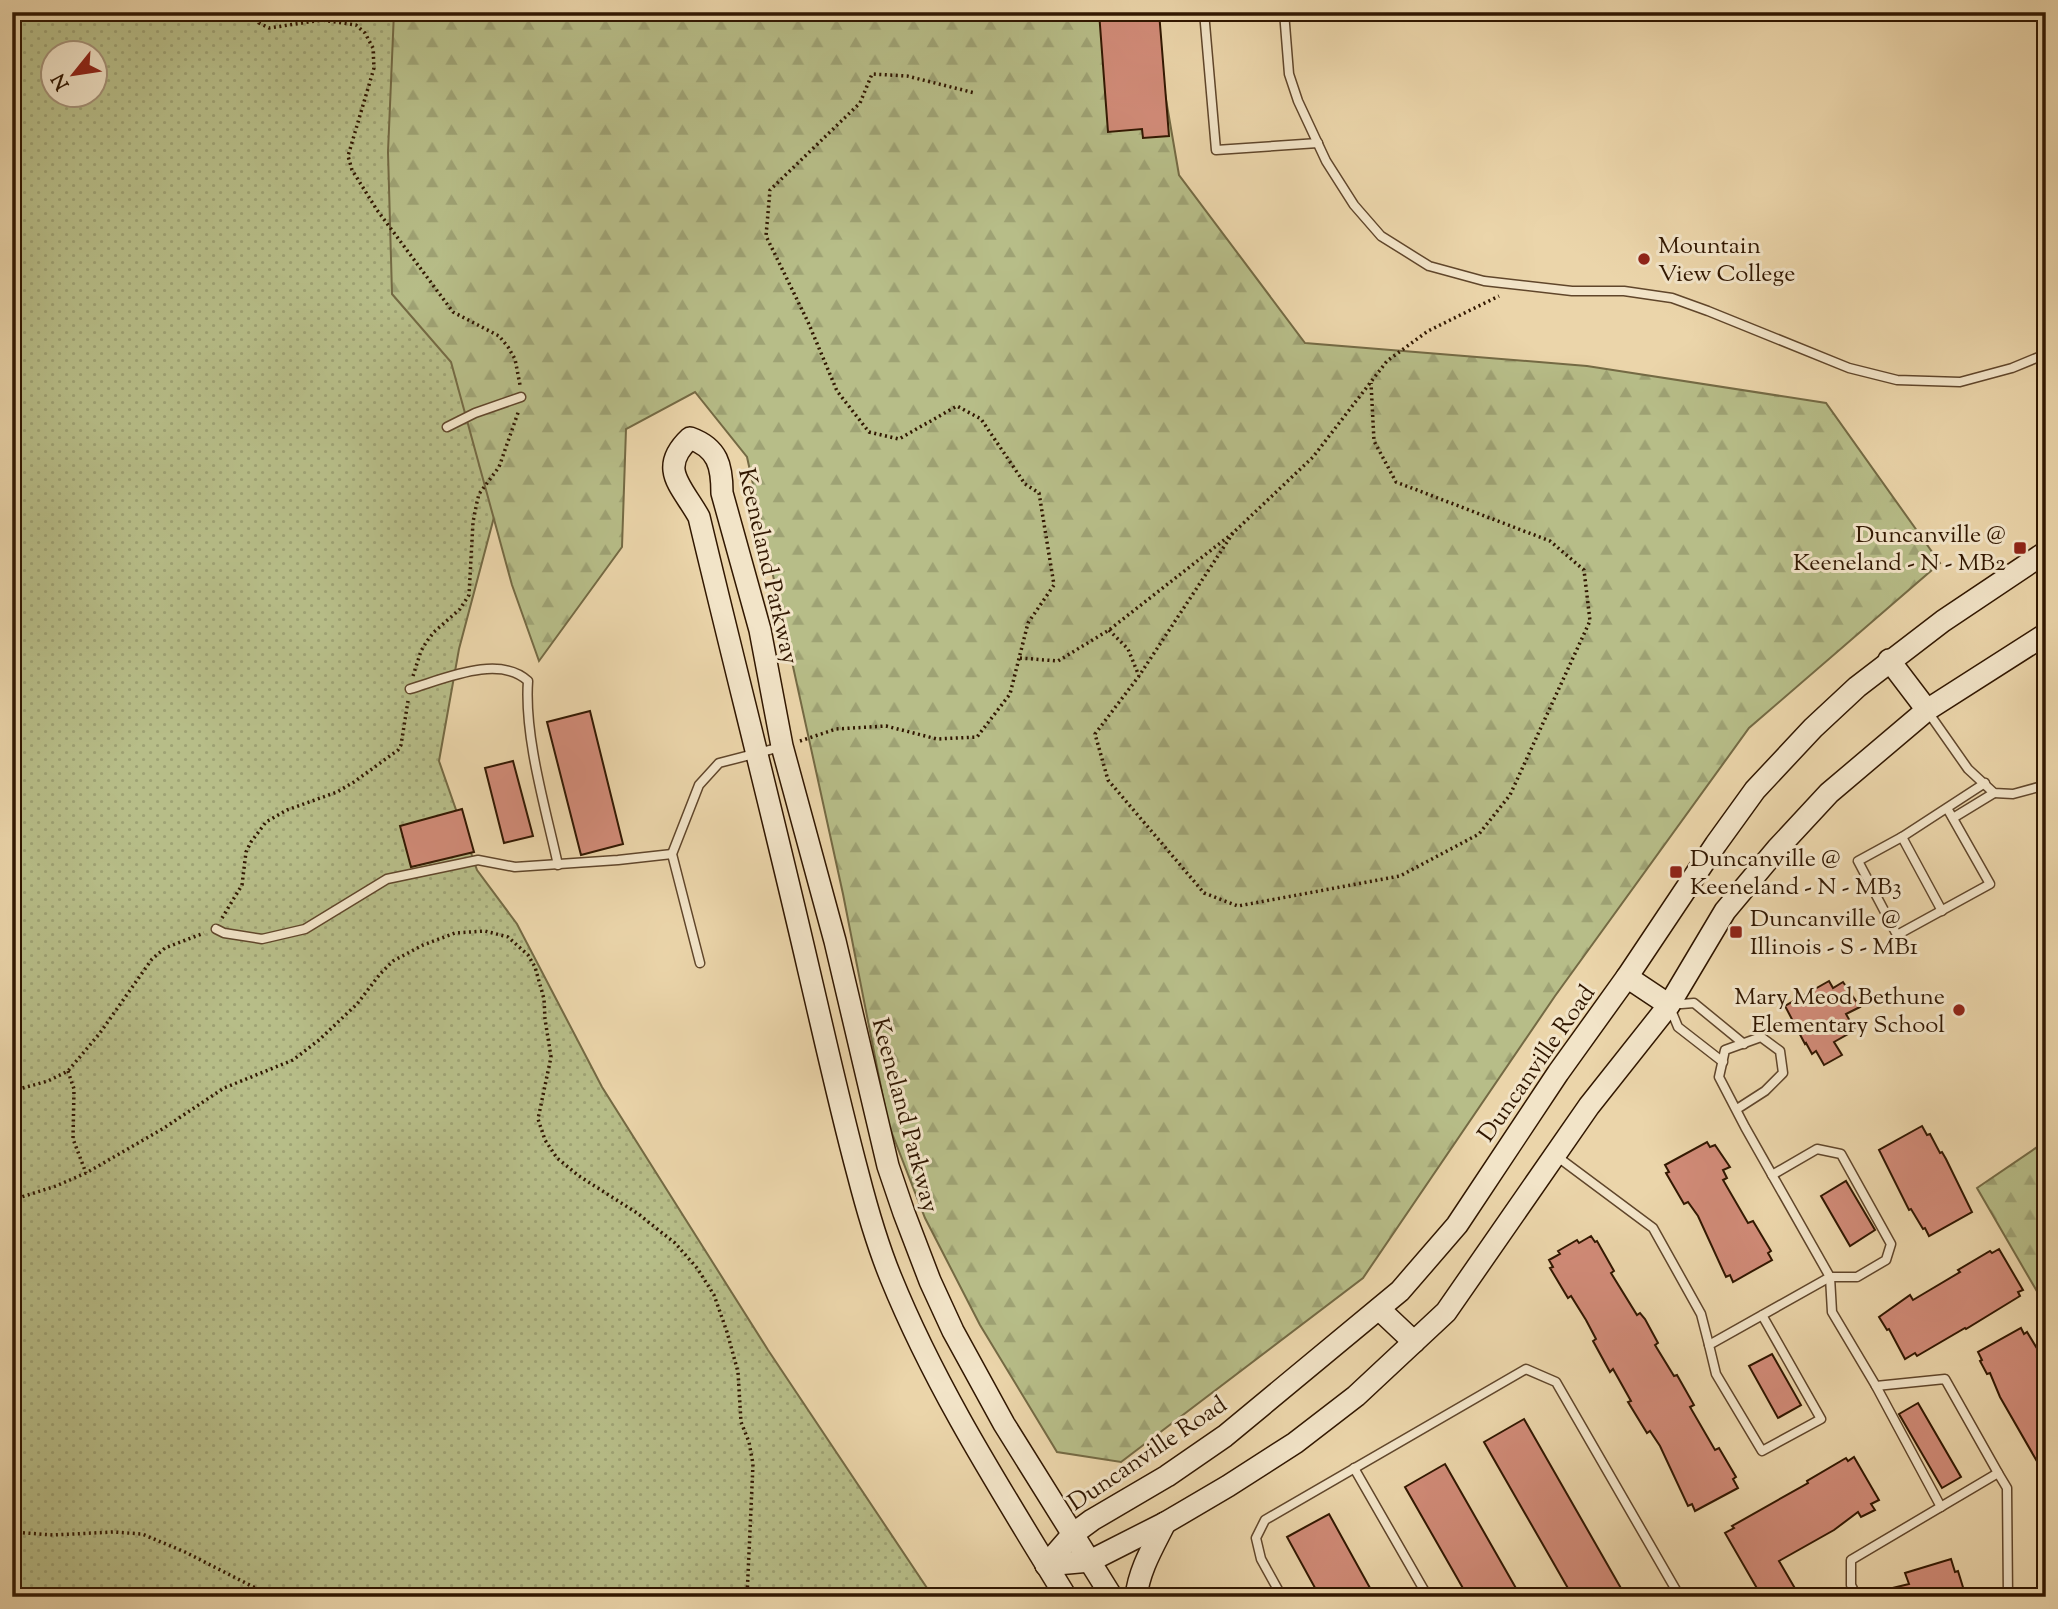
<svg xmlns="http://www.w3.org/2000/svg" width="2058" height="1609" font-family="'Sorts Mill Goudy',serif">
  <defs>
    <pattern id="grass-dots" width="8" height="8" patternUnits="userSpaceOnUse" patternTransform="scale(1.75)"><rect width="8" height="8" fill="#b7bd88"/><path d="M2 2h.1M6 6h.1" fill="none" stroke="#9ea274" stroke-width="1.8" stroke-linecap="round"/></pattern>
    <pattern id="forest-firs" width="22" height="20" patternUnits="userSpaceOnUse" patternTransform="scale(1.75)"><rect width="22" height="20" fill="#b7bd88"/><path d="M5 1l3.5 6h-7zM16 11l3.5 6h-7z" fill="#9ea274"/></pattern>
  </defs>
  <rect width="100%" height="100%" fill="#ebd5aa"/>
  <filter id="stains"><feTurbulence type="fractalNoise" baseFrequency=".00286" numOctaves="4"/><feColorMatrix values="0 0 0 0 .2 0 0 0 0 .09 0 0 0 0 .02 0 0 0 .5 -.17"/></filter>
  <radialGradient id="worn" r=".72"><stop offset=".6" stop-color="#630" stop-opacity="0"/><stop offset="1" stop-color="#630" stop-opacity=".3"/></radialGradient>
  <path fill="url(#grass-dots)" stroke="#746a44" stroke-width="2" fill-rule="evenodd" d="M12 12H451L528 389 459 649 439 761 477 870 517 924 602 1087 768 1350 933 1597H12ZM52 52H94V94H52Z"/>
  <g fill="url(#forest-firs)" stroke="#746a44" stroke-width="2">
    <polygon points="394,12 1151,12 1179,175 1305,343 1587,366 1826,403 1940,563 1749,728 1555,996 1363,1278 1121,1462 1057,1452 980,1325 925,1218 888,1123 843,894 747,457 695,392 626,429 622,547 539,661 512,585 451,362 392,294 388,152"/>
    <polygon points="2046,1141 2046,1307 1977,1188"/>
  </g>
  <g fill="#d18b78" stroke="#311701" stroke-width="2">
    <polygon points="1099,12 1159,12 1169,136 1143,138 1142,129 1108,132"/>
    <polygon points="590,711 623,844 581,855 547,722"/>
    <polygon points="513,761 533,836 504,843 485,768"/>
    <polygon points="462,809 474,852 411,867 400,826"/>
    <polygon points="1829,981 1833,988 1843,982 1860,1007 1846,1014 1855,1030 1834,1042 1842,1055 1824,1065 1816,1051 1812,1054 1806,1043 1805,1044 1785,1006"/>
    <polygon points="1922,1126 1927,1135 1930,1134 1940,1153 1942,1152 1946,1159 1972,1212 1929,1236 1925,1228 1923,1229 1911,1209 1909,1210 1879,1150"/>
    <polygon points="1707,1142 1710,1147 1715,1145 1730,1167 1723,1170 1727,1178 1723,1180 1748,1223 1753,1221 1771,1251 1768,1253 1772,1260 1733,1282 1730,1275 1726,1277 1698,1216 1688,1202 1684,1204 1666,1173 1669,1172 1665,1165"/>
    <polygon points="1846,1181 1875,1230 1850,1246 1821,1196"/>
    <polygon points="1591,1236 1595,1242 1597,1241 1614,1271 1611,1273 1637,1315 1640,1313 1645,1319 1658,1343 1655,1345 1674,1376 1677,1375 1694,1405 1690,1407 1715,1450 1719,1448 1736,1477 1733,1479 1738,1488 1695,1511 1692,1504 1688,1506 1660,1446 1650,1431 1647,1433 1628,1402 1631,1401 1613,1369 1610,1372 1593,1341 1596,1339 1586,1320 1571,1296 1568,1298 1550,1268 1553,1267 1549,1260 1560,1254 1558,1251 1577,1240 1579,1243"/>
    <polygon points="1999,1249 2023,1290 2018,1292 2020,1296 1966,1329 1965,1328 1917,1356 1915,1353 1905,1359 1889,1329 1887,1330 1879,1317 1910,1295 1913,1300 1960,1272 1958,1270 1990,1251 1992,1253"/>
    <polygon points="2021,1328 2024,1334 2027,1332 2041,1355 2046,1352 2046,1477 2000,1397 1990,1373 1987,1374 1980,1361 1982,1360 1978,1352"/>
    <polygon points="1772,1354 1801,1405 1778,1418 1749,1366"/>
    <polygon points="1918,1403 1961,1477 1942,1488 1899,1414"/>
    <polygon points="1524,1419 1626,1597 1573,1597 1484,1442"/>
    <polygon points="1854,1457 1879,1500 1871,1504 1875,1510 1861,1517 1858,1512 1834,1530 1779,1561 1800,1597 1762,1597 1725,1533 1734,1528 1732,1526 1808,1483 1807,1481 1846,1458 1848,1461"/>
    <polygon points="1445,1464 1521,1597 1468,1597 1405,1487"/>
    <polygon points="1329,1514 1375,1597 1320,1597 1287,1537"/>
    <polygon points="1951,1559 1955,1572 1958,1571 1966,1597 1881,1597 1880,1591 1909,1584 1905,1573"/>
  </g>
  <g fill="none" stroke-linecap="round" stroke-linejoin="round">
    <defs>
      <g id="lane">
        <polyline points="1204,12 1216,150 1318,143"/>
        <polyline points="1284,12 1289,74 1298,101 1326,161 1354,205 1381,236 1429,266 1484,281 1572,291 1624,291 1672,298 1708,311 1849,368 1897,380 1960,382 2012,368 2046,354"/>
        <polyline points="447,427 475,413 521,397"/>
        <path d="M410 689C444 679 499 654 528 681 524 737 546 810 558 865"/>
        <polyline points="1928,712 1968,769 1994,793 2013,794 2046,785"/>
        <polyline points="1947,808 1990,884 1897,935 1858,861 1902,837 1985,783"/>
        <polyline points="1953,818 1994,793"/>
        <polyline points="1902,837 1942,911"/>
        <polyline points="216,929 224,933 262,939 305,929 387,879 478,860 515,867 618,860 672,854"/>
        <polyline points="700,963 672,854 699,785 719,763 781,747"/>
        <polyline points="1723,1062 1678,1027 1669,1005 1694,1003 1744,1044"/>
        <polyline points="1737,1109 1765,1091 1783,1073 1780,1051 1761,1037 1725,1050 1719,1077 1745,1127 1830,1277 1832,1312 1876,1386 1945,1379 1998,1473 2007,1488 2008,1597"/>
        <polyline points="1555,1155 1653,1228 1701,1314 1709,1345"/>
        <polyline points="1762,1315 1821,1419 1762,1451 1716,1374 1709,1345 1830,1277 1857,1277 1886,1260 1891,1244 1841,1154 1817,1149 1772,1175"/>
        <polyline points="1876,1386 1941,1507"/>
        <polyline points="1354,1468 1428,1597"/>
        <polyline points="1282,1597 1261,1559 1256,1538 1265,1520 1526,1369 1556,1382 1680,1597"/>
        <polyline points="1857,1597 1851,1585 1851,1560 1998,1473"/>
      </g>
      <g id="secondary">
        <polyline points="1889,660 1927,710"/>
        <polyline points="1627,977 1669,1005"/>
        <polyline points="1379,1309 1414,1342"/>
        <polyline points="1046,1565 1073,1534 1092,1520 1167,1476 1225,1436 1400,1291 1457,1225 1558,1073 1627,977 1716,844 1755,790 1813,728 1857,687 1943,621 2046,552"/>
        <polyline points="1046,1565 1090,1561 1165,1523 1228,1486 1295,1443 1356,1396 1446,1312 1589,1106 1669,1005 1725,911 1777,849 1829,793 1927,710 2046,634"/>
        <path d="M1066 1597C1003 1493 937 1391 891 1278 877 1244 867 1209 858 1174 840 1107 825 1039 809 971 774 819 735 668 699 517 682 486 657 469 690 438 718 448 722 466 722 493L760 630 782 746 835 941 888 1166 904 1213 930 1281 953 1331 1004 1424 1112 1597"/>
        <path d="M1136 1597C1139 1570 1153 1547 1165 1523"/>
      </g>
    </defs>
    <use href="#lane" stroke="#60462b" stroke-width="11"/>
    <use href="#secondary" stroke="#311701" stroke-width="24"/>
    <g stroke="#311701" stroke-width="3.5" stroke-dasharray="2 3.5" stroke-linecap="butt">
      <polyline points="256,12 259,23 269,28 322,20 356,25 365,33 373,48 374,68 348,156 352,170 377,210 453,312 499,336 508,347 515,359 520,385"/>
      <polyline points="1233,533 1139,676 1095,734 1108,780 1204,893 1238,906 1400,876 1479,834 1510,795 1590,621 1584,570 1550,541 1396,482 1374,441 1371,383"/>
      <polyline points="1109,630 1128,649 1139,676"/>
      <polyline points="1020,658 1058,661 1109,630 1233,533 1313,457 1387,361 1428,331 1499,296"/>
      <polyline points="413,676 421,651 427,641 434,632 460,609 469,595 473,522 477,502 479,494 499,467 519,410"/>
      <polyline points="800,741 836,729 886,726 937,739 977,737 1010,694 1028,623 1054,585 1039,493 1025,484 981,419 957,406 899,439 869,432 837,391 808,322 766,236 770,190 860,103 872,74 907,76 975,93"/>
      <polyline points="222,918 242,885 246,852 251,842 266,822 287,810 337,792 354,782 398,750 401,745 408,701"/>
      <polyline points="68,1071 74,1089 73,1139 86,1173"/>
      <polyline points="12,1091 48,1081 68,1071 100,1033 152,959 165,948 204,933"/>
      <polyline points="12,1200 56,1186 86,1173 164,1128 224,1088 293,1060 319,1040 357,1004 380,974 393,961 423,945 455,933 485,931 508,937 528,955 535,967 544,999 545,1019 551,1057 538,1119 545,1140 557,1158 579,1176 637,1213 675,1243 697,1268 714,1295 727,1332 738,1372 741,1422 749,1442 753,1464 747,1597"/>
      <polyline points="12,1532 53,1535 113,1532 142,1534 185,1552 273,1597"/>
      <polyline points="225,1597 234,1593 261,1592"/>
    </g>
    <use href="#lane" stroke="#f2e4c8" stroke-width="8"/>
    <use href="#secondary" stroke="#f2e4c8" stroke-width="21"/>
  </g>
  <g fill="#8f2418" stroke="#f2e4c8" stroke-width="2.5">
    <circle cx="1644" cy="259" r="7"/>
    <rect x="2013" y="541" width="14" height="14" rx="3.5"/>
    <rect x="1669" y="865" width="14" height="14" rx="3.5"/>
    <rect x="1729" y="925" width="14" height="14" rx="3.5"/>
    <circle cx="1959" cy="1010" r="7"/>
  </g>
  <g text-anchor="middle" stroke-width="6" stroke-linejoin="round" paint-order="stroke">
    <g font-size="24" fill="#311701" stroke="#f2e4c8" text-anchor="start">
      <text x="1658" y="253">Mountain<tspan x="1658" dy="28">View College</tspan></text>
      <text x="2006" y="542" text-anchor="end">Duncanville @<tspan x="2006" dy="28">Keeneland - N - MB2</tspan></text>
      <text x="1690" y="866">Duncanville @<tspan x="1690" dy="28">Keeneland - N - MB3</tspan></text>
      <text x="1750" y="926">Duncanville @<tspan x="1750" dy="28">Illinois - S - MB1</tspan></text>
      <text x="1945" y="1004" text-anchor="end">Mary Meod Bethune<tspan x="1945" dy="28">Elementary School</tspan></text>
    </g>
    <g font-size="24" fill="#311701" stroke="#f2e4c8">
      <text transform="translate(769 566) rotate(77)" y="8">Keeneland Parkway</text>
      <text transform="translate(1536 1063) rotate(-55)" y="8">Duncanville Road</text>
      <text transform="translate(906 1115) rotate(75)" y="8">Keeneland Parkway</text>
      <text transform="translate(1147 1453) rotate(-34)" y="8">Duncanville Road</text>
    </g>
  </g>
  <rect width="2058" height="1609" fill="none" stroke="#ebd5aa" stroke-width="42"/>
  <rect x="14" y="14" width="2030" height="1581" fill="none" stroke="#311701" stroke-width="3.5"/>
  <rect x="21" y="21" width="2016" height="1567" fill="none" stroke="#311701" stroke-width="2"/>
  <g transform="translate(74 74) rotate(240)"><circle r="33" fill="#f2e4c8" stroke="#a59278" stroke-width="2"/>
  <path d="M0-5L12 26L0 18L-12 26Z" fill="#8f2418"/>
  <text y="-10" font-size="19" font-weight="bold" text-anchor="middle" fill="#311701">N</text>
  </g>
  <rect width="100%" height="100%" filter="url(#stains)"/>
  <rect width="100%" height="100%" fill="url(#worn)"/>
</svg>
